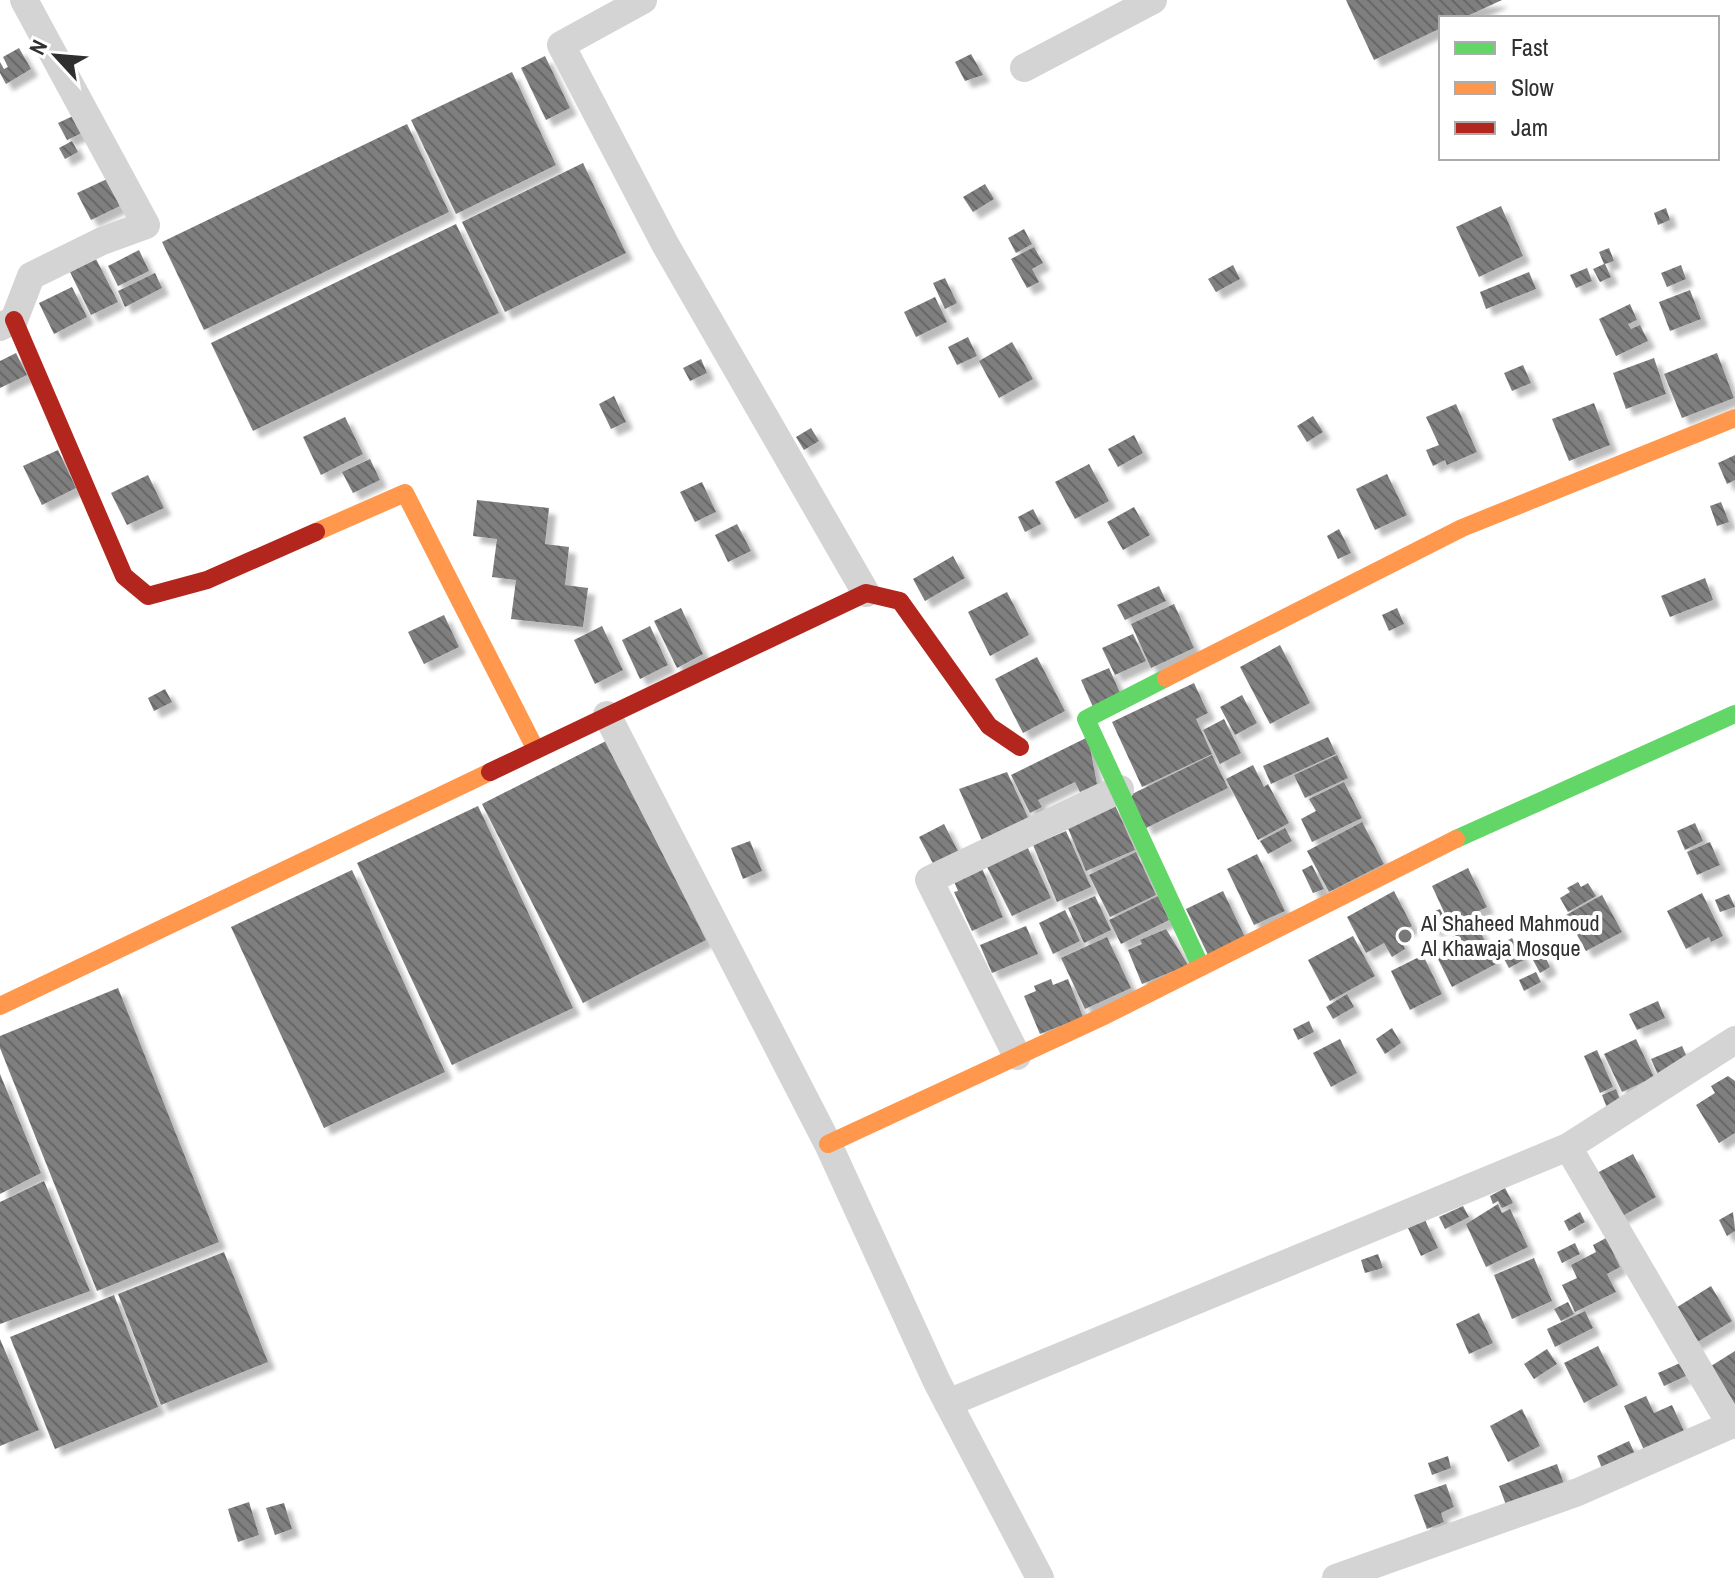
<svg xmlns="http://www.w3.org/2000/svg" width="1735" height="1578" font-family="'Archivo Narrow',sans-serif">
  <defs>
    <pattern id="building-back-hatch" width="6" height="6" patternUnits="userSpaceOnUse" patternTransform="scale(2)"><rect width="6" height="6" fill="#7f7f7f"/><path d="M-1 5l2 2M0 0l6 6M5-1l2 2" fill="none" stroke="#686868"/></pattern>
    <filter id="shadow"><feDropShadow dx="7" dy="7" stdDeviation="2" flood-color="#0004"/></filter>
  </defs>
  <rect width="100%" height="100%" fill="#fff"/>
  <g fill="url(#building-back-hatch)" filter="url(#shadow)">
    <polygon points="1346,0 1502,0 1463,18 1441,18 1441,28 1374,60"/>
    <polygon points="19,48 31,69 6,84 0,73 0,62 4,69 8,67 3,57"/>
    <polygon points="971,54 983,75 965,81 955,62"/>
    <polygon points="545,56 570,108 546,120 521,68"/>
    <polygon points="512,72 556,165 456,214 411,120"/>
    <polygon points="73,116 82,133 67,140 58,123"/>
    <polygon points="407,124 449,212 204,330 162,242"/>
    <polygon points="72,141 78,152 65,159 59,148"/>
    <polygon points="583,163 626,253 505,312 462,222"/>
    <polygon points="107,179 120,206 91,220 77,193"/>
    <polygon points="985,184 994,199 973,212 963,197"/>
    <polygon points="1501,206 1523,256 1479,277 1456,227"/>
    <polygon points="1666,208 1670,220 1658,225 1654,213"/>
    <polygon points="456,224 499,313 253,431 211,343"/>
    <polygon points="1024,229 1032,244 1016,253 1008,238"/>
    <polygon points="1034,247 1043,263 1032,269 1039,282 1027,288 1011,259"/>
    <polygon points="1609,248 1614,261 1605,264 1611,277 1600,282 1593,269 1604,264 1599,252"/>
    <polygon points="139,250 149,271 118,286 108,266"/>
    <polygon points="96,259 118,302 91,315 70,272"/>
    <polygon points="1233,265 1240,279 1216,292 1208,279"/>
    <polygon points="1681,265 1686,279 1667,287 1661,273"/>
    <polygon points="1587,268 1592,281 1576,288 1570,275"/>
    <polygon points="1529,272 1536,289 1486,309 1480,292"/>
    <polygon points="155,273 162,288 125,307 118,291"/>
    <polygon points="945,278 957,303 945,309 933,283"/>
    <polygon points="72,287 87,317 54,334 39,303"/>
    <polygon points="1690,290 1701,319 1670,331 1659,302"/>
    <polygon points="935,297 947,322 916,337 904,312"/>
    <polygon points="1630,304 1637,320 1628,324 1631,329 1640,325 1648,341 1616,356 1599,319"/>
    <polygon points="968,337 977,356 957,365 948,347"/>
    <polygon points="1012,342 1033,379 999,398 979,361"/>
    <polygon points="16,353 27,375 0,388 0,361"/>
    <polygon points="1717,353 1734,398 1682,418 1664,374"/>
    <polygon points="1654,358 1666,394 1626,409 1613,373"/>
    <polygon points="701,359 707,373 690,381 683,368"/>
    <polygon points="1523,365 1531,383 1512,391 1504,373"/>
    <polygon points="614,396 626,422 611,429 599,404"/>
    <polygon points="1594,403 1610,445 1569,461 1552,419"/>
    <polygon points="1456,404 1477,452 1447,465 1445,460 1433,466 1426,450 1439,445 1426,417"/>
    <polygon points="1313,416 1323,432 1307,442 1297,426"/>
    <polygon points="345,417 363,454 321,475 303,437"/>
    <polygon points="811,428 819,441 804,450 796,437"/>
    <polygon points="1134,435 1143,453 1118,467 1108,449"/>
    <polygon points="58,450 76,488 42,505 23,466"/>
    <polygon points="1735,455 1735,480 1727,484 1718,463"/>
    <polygon points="370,459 380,480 353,493 342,472"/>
    <polygon points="1089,464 1109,501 1075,519 1055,482"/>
    <polygon points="1387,474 1407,515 1375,530 1356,489"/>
    <polygon points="148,475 164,508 127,525 111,493"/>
    <polygon points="702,482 716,512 695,522 680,492"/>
    <polygon points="477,500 549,508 545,544 569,547 565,585 588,588 583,627 511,619 516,580 492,577 497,539 473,536"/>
    <polygon points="1721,502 1729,522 1717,526 1710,506"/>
    <polygon points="1134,507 1150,535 1123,550 1107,522"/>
    <polygon points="1033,509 1041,524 1025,532 1018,517"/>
    <polygon points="737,524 751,551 728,562 715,535"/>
    <polygon points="1339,529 1351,553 1338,559 1327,536"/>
    <polygon points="953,556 965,578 925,601 913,579"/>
    <polygon points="1705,578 1713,600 1670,617 1661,596"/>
    <polygon points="1159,586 1166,601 1125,620 1117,605"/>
    <polygon points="1007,592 1029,635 990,656 968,612"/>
    <polygon points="1174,604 1194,648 1151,668 1131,624"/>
    <polygon points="681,608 703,654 677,668 654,621"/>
    <polygon points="1397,608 1404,624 1389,631 1382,615"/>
    <polygon points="444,615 459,647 424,664 408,632"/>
    <polygon points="602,626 623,670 595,684 574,640"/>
    <polygon points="650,626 668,665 640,679 622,640"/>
    <polygon points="1133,634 1146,661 1115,675 1102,648"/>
    <polygon points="1280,645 1310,703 1270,724 1240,667"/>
    <polygon points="1037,657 1065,711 1023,733 995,679"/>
    <polygon points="1109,668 1121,695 1093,707 1081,680"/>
    <polygon points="1194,683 1208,713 1196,719 1212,754 1142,787 1112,722"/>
    <polygon points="165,689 172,702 154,711 148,698"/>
    <polygon points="1242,695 1257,723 1235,735 1220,707"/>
    <polygon points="1224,719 1241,753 1220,764 1203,730"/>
    <polygon points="1088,737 1097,784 1080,792 1075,782 1038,800 1042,807 1030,813 1011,775"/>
    <polygon points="1328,737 1336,754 1271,784 1263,766"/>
    <polygon points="606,741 706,940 583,1003 482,804"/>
    <polygon points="1212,755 1228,788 1146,828 1130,795"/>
    <polygon points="1337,755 1348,778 1305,798 1294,775"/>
    <polygon points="1253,765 1264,787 1268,784 1289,823 1258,840 1226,779"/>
    <polygon points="1007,772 1031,824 984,845 959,789"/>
    <polygon points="1344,782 1362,818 1312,842 1301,819 1316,811 1309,799"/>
    <polygon points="1115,805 1135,850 1086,871 1067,826"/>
    <polygon points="478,806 573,1008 452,1065 357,863"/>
    <polygon points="1362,822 1384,864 1329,892 1307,851"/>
    <polygon points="1695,823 1703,841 1685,850 1677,831"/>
    <polygon points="944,824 962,859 937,871 919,837"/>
    <polygon points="1285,828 1292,841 1268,854 1260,841"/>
    <polygon points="1066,831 1091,887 1057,902 1033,845"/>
    <polygon points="750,841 762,871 743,879 731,848"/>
    <polygon points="1710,842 1720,865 1697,875 1687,852"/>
    <polygon points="1026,844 1051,898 1012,916 985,863"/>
    <polygon points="1136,852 1156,895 1110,917 1089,875"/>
    <polygon points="1257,854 1285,911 1254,925 1227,869"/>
    <polygon points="1312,865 1324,889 1313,893 1302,870"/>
    <polygon points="981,866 1003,917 972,931 954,892 958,891 953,879"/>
    <polygon points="1468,868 1487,907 1450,925 1432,886"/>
    <polygon points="352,870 445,1072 324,1128 231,927"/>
    <polygon points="1578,882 1581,887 1588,883 1596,896 1568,912 1560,898 1570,892 1567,888"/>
    <polygon points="1223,891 1245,937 1208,955 1186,909"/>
    <polygon points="1394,891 1412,926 1398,934 1405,949 1392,957 1384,943 1366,953 1347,917"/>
    <polygon points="1702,893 1723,936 1711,942 1709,937 1686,949 1667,911"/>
    <polygon points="1729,894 1735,907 1720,912 1715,900"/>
    <polygon points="1602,895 1622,932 1586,951 1566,915"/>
    <polygon points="1095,896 1111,930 1084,943 1068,908"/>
    <polygon points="1158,896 1169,920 1121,944 1109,920"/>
    <polygon points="1440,909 1447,923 1434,930 1426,915"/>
    <polygon points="1065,910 1080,941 1053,954 1039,923"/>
    <polygon points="1477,925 1496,964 1452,987 1432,947"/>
    <polygon points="1026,926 1038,954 992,973 980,945"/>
    <polygon points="1166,929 1188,965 1142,984 1128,950 1142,944 1140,940"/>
    <polygon points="1353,936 1375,976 1330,1001 1308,960"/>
    <polygon points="1107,937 1131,988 1085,1009 1061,958"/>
    <polygon points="1512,938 1524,960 1509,968 1497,946"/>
    <polygon points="1544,954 1550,967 1540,973 1533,960"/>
    <polygon points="1423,955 1442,994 1410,1010 1391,971"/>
    <polygon points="1536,972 1541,982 1524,991 1519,980"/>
    <polygon points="1051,979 1053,985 1068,979 1083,1017 1040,1034 1024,996 1036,991 1034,986"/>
    <polygon points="118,988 219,1242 97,1291 0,1048 0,1036"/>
    <polygon points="1347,994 1354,1007 1333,1019 1326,1007"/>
    <polygon points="1658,1001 1665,1018 1637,1030 1629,1014"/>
    <polygon points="1309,1021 1314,1032 1298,1040 1293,1029"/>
    <polygon points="1392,1028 1401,1043 1385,1054 1376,1039"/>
    <polygon points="1340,1039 1357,1073 1331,1087 1313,1053"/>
    <polygon points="1636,1039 1654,1077 1622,1092 1604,1054"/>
    <polygon points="1682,1046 1691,1066 1660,1079 1651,1059"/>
    <polygon points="1597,1050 1613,1087 1600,1093 1584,1056"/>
    <polygon points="0,1074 41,1173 0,1194"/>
    <polygon points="1728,1076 1735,1081 1735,1133 1719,1143 1696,1105 1715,1093 1711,1086"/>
    <polygon points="1616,1089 1621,1102 1607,1108 1602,1095"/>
    <polygon points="1633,1154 1656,1197 1619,1218 1595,1174"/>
    <polygon points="44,1181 90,1291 0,1324 0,1202"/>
    <polygon points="1505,1188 1513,1203 1502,1208 1498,1201 1493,1204 1490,1196"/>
    <polygon points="1498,1204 1502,1213 1510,1209 1528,1247 1486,1267 1466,1224"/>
    <polygon points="1463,1206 1469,1217 1445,1229 1439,1217"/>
    <polygon points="1580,1212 1585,1222 1569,1231 1564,1221"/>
    <polygon points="1733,1212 1735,1231 1727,1236 1719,1220"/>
    <polygon points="1425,1220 1438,1248 1421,1256 1408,1228"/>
    <polygon points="1606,1238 1620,1267 1607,1274 1616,1292 1575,1312 1562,1285 1577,1278 1571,1265 1596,1252 1593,1245"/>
    <polygon points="1575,1243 1580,1254 1562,1263 1557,1252"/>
    <polygon points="224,1252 268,1362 161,1405 118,1294"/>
    <polygon points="1378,1254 1383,1268 1365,1273 1361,1260"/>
    <polygon points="1534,1258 1552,1301 1512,1319 1494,1275"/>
    <polygon points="1711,1286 1732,1321 1694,1344 1674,1309"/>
    <polygon points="114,1295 158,1407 55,1449 10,1337"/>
    <polygon points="1568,1302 1574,1314 1561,1321 1554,1309"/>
    <polygon points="1585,1311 1593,1328 1555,1347 1547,1329"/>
    <polygon points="1479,1313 1493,1343 1469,1354 1456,1324"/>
    <polygon points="0,1339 39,1430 0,1446"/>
    <polygon points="1598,1346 1618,1385 1584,1403 1564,1363"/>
    <polygon points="1547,1349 1557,1364 1534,1379 1524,1364"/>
    <polygon points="1735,1351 1735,1405 1711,1366"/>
    <polygon points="1680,1363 1686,1376 1664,1386 1658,1373"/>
    <polygon points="1646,1396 1654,1413 1672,1405 1684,1431 1644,1450 1624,1406"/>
    <polygon points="1522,1409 1540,1446 1508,1462 1490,1426"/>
    <polygon points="1629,1441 1636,1456 1603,1471 1597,1456"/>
    <polygon points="1448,1456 1451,1468 1432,1475 1428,1463"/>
    <polygon points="1557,1464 1564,1484 1506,1505 1499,1486"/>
    <polygon points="1446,1484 1454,1507 1441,1513 1444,1522 1427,1529 1414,1495"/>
    <polygon points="249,1502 259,1535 238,1542 228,1509"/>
    <polygon points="284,1503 292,1529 275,1535 266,1508"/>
  </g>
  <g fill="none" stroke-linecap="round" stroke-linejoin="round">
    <g stroke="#d4d4d4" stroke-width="28">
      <polyline points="643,0 561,45 665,244 866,593"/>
      <polyline points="1024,68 1153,0"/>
      <polyline points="0,327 14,320 31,276 102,241 146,225 24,0"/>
      <polyline points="607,715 828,1144 937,1382 1040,1578"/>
      <polyline points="1017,1056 929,880 1120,789"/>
      <polyline points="1568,1147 1731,1425"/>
      <polyline points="948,1403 1568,1147 1735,1040"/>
      <polyline points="1336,1578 1578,1492 1735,1423"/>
    </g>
    <g stroke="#63d668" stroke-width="18">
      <polyline points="1166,678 1086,719 1201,967"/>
      <polyline points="1456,839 1735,714"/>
    </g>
    <g stroke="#ff974d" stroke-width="18">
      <polyline points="316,532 405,493 536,750"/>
      <polyline points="1166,678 1462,528 1735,418"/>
      <polyline points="0,1006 490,772"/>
      <polyline points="828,1144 1106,1015 1456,839"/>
    </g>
    <g stroke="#b3261e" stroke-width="18">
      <polyline points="14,320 124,576 148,596 207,580 316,532"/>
      <polyline points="490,772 866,593 900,601 989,726 1020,747"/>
    </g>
  </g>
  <circle fill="#787878" stroke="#fff" stroke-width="3" cx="1405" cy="936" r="8"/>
  <g text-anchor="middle" stroke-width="8" stroke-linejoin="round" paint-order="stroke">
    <g font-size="22" fill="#2f2f2f" stroke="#fff" text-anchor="start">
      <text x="1421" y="931">Al Shaheed Mahmoud<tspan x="1421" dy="25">Al Khawaja Mosque</tspan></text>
    </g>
  </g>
  <rect x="1439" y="16" width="280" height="144" fill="#ffffff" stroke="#acacac" stroke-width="2"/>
  <rect x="1455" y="42" width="40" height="12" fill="#63d668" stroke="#acacac" stroke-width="2"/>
  <text x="1511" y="56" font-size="24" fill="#2f2f2f">Fast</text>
  <rect x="1455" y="82" width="40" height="12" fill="#ff974d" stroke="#acacac" stroke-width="2"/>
  <text x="1511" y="96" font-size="24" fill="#2f2f2f">Slow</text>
  <rect x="1455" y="122" width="40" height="12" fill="#b3261e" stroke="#acacac" stroke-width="2"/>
  <text x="1511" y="136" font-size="24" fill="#2f2f2f">Jam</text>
  <g transform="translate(56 56) rotate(296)" stroke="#ffffff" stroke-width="6" paint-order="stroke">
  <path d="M0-6L14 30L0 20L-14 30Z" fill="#2f2f2f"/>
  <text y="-12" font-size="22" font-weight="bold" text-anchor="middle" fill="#2f2f2f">N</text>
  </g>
</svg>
